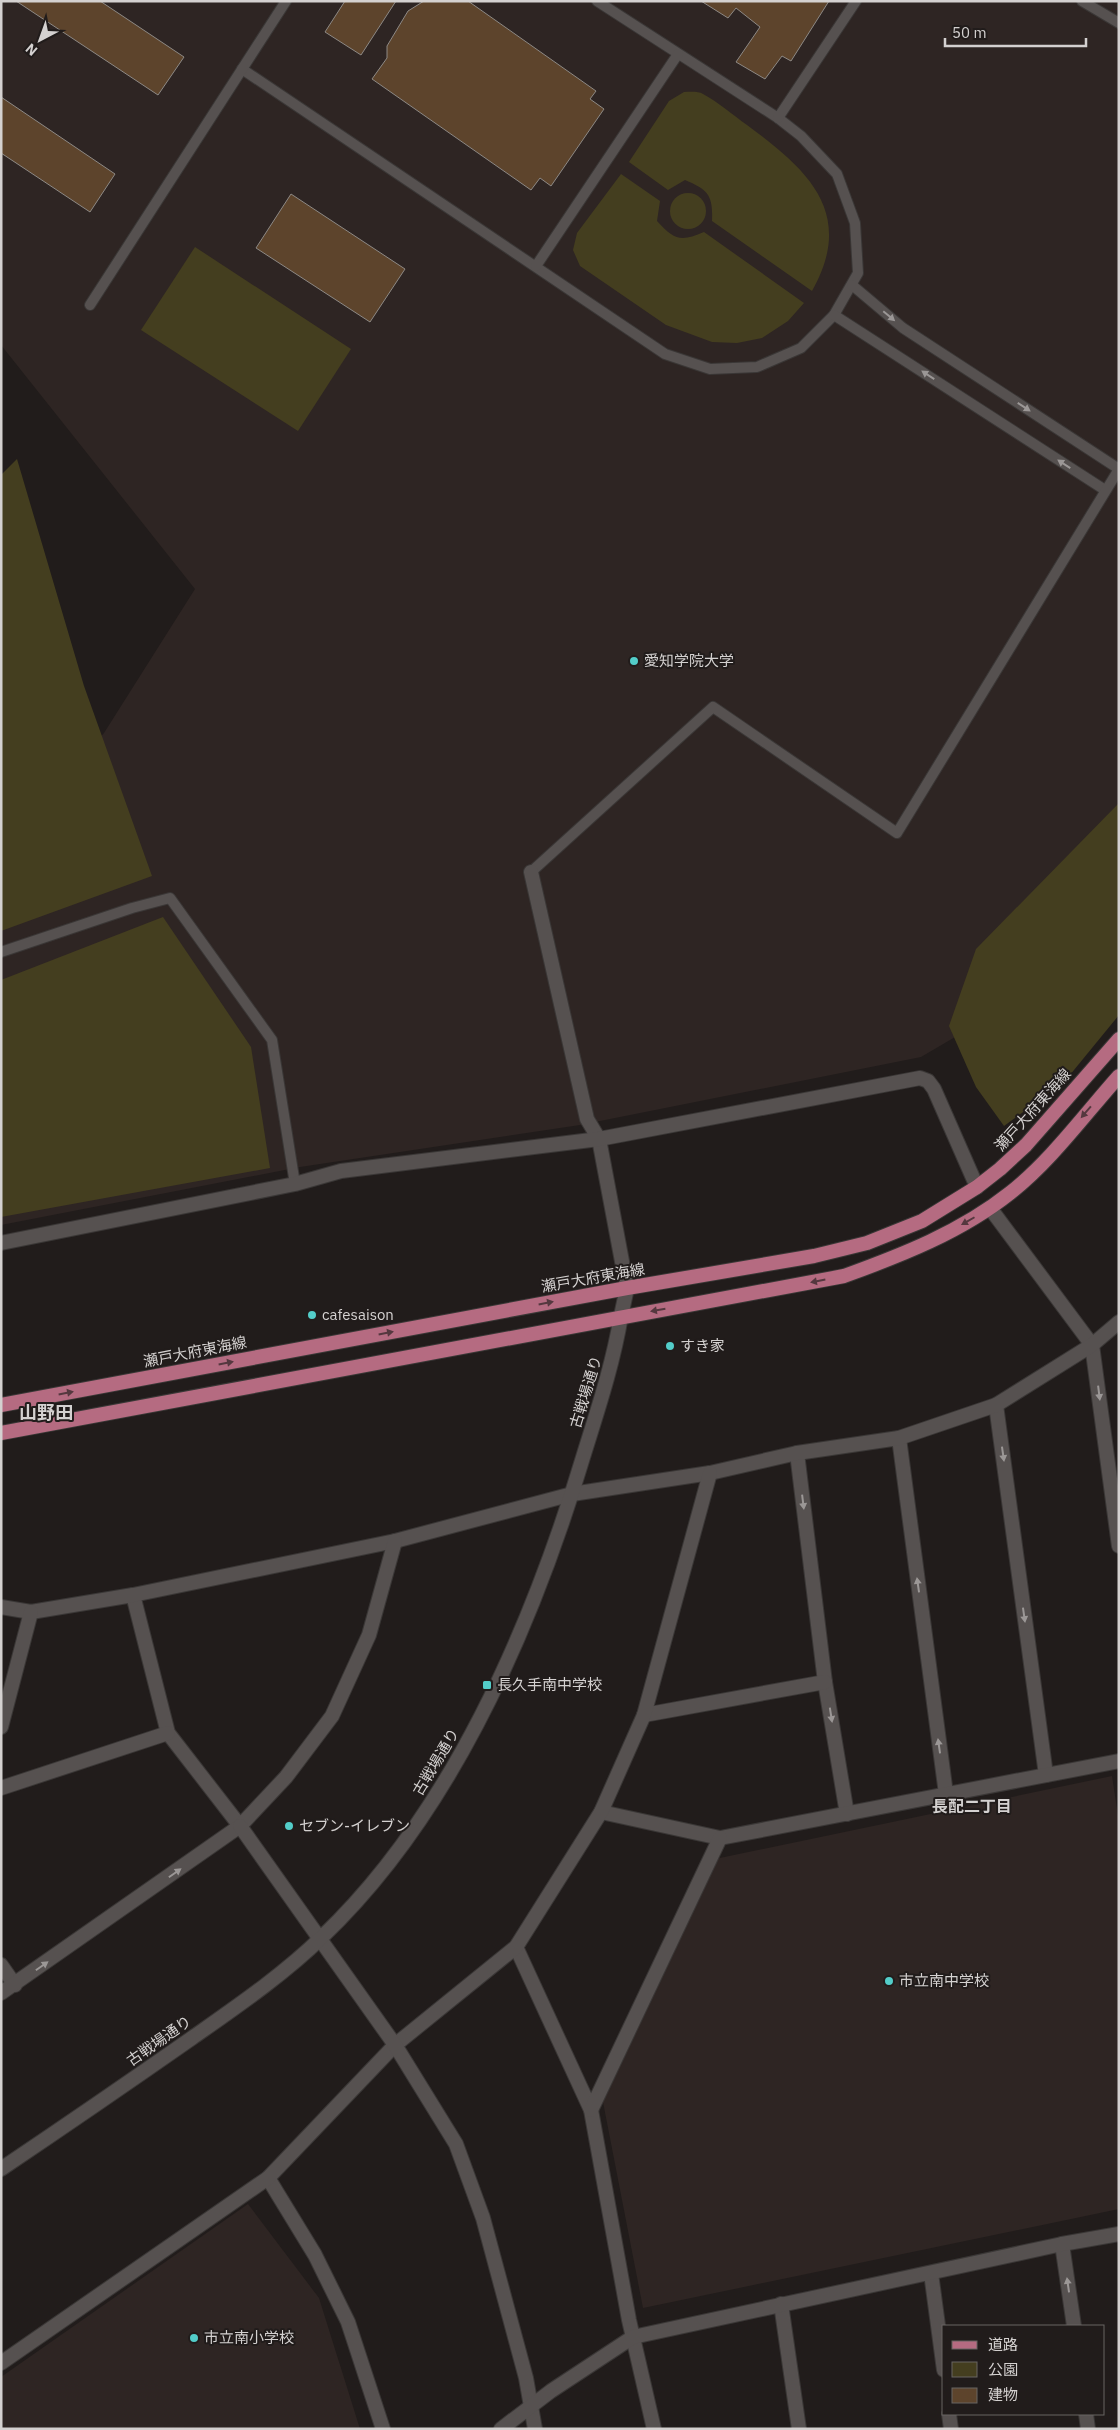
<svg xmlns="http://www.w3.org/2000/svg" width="1120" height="2430" font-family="'IBM Plex Sans','Noto Sans JP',sans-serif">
  <rect width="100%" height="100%" fill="#211c1b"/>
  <g fill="#2e2523">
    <polygon points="1,1 1119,1 1119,941 921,1057 580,1125 300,1167 1,1225 1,852 104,733 195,589 1,345"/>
    <polygon points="1112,1776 1119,1822 1119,2209 643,2308 603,2102 715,1859"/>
    <polygon points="248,2204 319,2298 360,2429 1,2429 1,2377"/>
  </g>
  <g fill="#443e1f">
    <path d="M684 92C690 92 698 91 703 94 718 102 733 115 747 125 808 170 856 213 812 291L712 221C713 196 709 190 685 180L668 190 629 162 669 101Z"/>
    <path d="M621 174 660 201 657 221C674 240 681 242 704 232L804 303 788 321 762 338 737 343 712 342 666 325 580 266 573 250 577 233Z"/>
    <circle cx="688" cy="211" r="18"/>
    <polygon points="195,247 351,349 298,431 141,330"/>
    <polygon points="17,459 84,686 152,876 1,931 1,475"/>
    <polygon points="1119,803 1119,1015 1065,1081 1004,1126 976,1087 949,1026 976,949"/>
    <polygon points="163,917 251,1047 270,1168 1,1217 1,980"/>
  </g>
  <g fill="#5d442c" stroke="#8d8985">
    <polygon points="16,1 100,1 184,57 158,95"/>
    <polygon points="345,1 396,1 361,55 325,32"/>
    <polygon points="468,1 596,91 590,99 604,109 551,186 540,178 531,190 372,79 387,58 387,46 408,11 424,1"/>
    <polygon points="701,1 829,1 791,61 782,56 765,79 736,62 760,27 736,8 728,18"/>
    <polygon points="1,97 115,174 90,212 1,153"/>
    <polygon points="291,194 405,269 370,322 256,248"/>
  </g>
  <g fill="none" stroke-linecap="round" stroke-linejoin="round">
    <defs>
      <g id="service">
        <polyline points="1082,1 1119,23"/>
        <polyline points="242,69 665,354 710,369 757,367 801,348 834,315 858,273 855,223 837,174 801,136 778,118 597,1"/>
        <polyline points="778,118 856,1"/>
        <polyline points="536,266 678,54"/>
        <polyline points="852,285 903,328 1119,469"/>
        <polyline points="90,305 286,1"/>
        <polyline points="834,315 1105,490"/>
        <polyline points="531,872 713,707 897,833 1119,469"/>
        <polyline points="1,952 132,908 170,898 272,1040 295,1184"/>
      </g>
      <g id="minor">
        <polyline points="531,872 587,1119 599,1139 627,1288 621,1316"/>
        <polyline points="990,1208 1092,1345 1119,1546"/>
        <polyline points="1,1243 295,1184 341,1171 599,1139 920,1078 928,1081 934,1089 977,1187"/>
        <polyline points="996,1405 1046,1775"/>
        <polyline points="899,1438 946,1794"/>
        <polyline points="797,1453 825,1682 847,1814"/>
        <polyline points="133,1595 168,1733 240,1826"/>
        <polyline points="1,1607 31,1612 133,1595 395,1541 572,1494 710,1473 797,1453 899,1438 996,1405 1092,1345 1119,1322"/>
        <polyline points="644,1715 825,1682"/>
        <polyline points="1,1727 31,1612"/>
        <polyline points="1,1788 168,1733"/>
        <polyline points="601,1812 720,1838 1119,1761"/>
        <polyline points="516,1947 591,2110 629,2320 654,2429"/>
        <polyline points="1,1965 15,1985"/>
        <polyline points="1,1993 240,1826 286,1777 332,1716 369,1635 395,1541"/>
        <polyline points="591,2110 720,1838"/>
        <polyline points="268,2178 315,2255 348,2322 383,2429"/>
        <polyline points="1062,2244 1074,2326"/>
        <polyline points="931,2273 944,2370"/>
        <polyline points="781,2304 799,2429"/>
        <polyline points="1,2363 268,2178 395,2045 516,1947 601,1812 644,1715 710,1473"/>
        <polyline points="949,2414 951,2429"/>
        <polyline points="1086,2414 1088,2429"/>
      </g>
      <g id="tertiary">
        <polyline points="240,1826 395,2045 456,2144 483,2218 526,2378 535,2429"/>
        <path d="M1 2169C65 2126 129 2082 192 2038 236 2007 283 1975 322 1937 452 1813 533 1624 584 1454 598 1409 613 1364 621 1316"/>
        <polyline points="501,2429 551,2391 633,2337 1062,2244 1119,2234"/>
      </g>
      <g id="primary">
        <polyline points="1,1405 627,1288 814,1256 867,1243 922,1221 977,1187 1000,1169 1026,1145 1119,1039"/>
        <path d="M1 1433 844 1276C902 1255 961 1232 1010 1193 1050 1162 1085 1114 1119 1076"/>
      </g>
    </defs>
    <use href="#service" stroke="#3a3736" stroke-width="12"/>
    <use href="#minor" stroke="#3a3736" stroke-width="16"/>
    <use href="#tertiary" stroke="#3a3736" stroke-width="16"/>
    <use href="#primary" stroke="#3a3736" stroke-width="16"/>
    <use href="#service" stroke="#565150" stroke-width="10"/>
    <use href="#minor" stroke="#565150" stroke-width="14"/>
    <use href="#tertiary" stroke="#565150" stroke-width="14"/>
    <use href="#primary" stroke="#b56b81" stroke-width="14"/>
  </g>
  <defs><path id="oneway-solid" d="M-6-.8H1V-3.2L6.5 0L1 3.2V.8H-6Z" transform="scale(1.25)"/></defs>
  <g fill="#9b9796">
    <use href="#oneway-solid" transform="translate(889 316) rotate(40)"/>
    <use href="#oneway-solid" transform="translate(928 375) rotate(-147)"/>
    <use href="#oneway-solid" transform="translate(1024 407) rotate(33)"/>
    <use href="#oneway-solid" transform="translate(1064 464) rotate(-147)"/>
    <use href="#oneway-solid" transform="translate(1099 1393) rotate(83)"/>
    <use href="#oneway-solid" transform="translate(1003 1454) rotate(82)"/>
    <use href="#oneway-solid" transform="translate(803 1502) rotate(83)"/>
    <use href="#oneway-solid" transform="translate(918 1585) rotate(-98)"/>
    <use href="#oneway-solid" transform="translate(1024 1615) rotate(82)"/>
    <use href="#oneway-solid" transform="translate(831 1715) rotate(81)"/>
    <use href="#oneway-solid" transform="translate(939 1746) rotate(-98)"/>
    <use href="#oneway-solid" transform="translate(175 1873) rotate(-35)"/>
    <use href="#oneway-solid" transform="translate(42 1966) rotate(-35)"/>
    <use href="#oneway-solid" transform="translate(1068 2285) rotate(-98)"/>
  </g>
  <g fill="#55383f">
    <use href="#oneway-solid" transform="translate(1086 1112) rotate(131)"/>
    <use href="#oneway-solid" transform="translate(968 1221) rotate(150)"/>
    <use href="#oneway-solid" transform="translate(818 1281) rotate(169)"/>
    <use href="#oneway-solid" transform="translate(546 1303) rotate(-11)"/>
    <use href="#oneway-solid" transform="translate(658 1310) rotate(170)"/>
    <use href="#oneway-solid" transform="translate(386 1333) rotate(-11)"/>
    <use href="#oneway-solid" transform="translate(226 1363) rotate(-11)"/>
    <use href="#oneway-solid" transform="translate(66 1393) rotate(-11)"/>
  </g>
  <g fill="#53cdc9" stroke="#211c1b" stroke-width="2">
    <circle cx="634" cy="661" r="5"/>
    <circle cx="312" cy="1315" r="5"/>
    <circle cx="670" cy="1346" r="5"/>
    <rect x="482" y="1680" width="10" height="10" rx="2.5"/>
    <circle cx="289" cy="1826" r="5"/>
    <circle cx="889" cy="1981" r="5"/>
    <circle cx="194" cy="2338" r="5"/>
  </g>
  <g text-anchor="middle" stroke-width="4" stroke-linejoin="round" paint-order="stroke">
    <g font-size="15" fill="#d4d1d0" stroke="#211c1b" text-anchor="start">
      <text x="644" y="666">愛知学院大学</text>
      <text x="322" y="1320">cafesaison</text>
      <text x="680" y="1351">すき家</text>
      <text x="497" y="1690">長久手南中学校</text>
      <text x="299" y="1831">セブン-イレブン</text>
      <text x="899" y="1986">市立南中学校</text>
      <text x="204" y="2343">市立南小学校</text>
    </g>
    <g font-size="15" fill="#d4d1d0" stroke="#211c1b">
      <text transform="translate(1033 1110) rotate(-48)" y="5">瀬戸大府東海線</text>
      <text transform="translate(593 1278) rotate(-10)" y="5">瀬戸大府東海線</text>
      <text transform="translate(195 1352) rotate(-11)" y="5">瀬戸大府東海線</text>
      <text transform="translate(586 1392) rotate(-73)" y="5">古戦場通り</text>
      <text transform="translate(436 1762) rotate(-59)" y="5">古戦場通り</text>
      <text transform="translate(159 2041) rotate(-35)" y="5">古戦場通り</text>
    </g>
    <g font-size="16" font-weight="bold" fill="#d4d1d0" stroke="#211c1b">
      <text x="972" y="1812">長配二丁目</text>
    </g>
    <g font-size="18" font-weight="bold" fill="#d4d1d0" stroke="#211c1b">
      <text x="46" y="1419">山野田</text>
    </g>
  </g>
  <rect width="1120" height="2430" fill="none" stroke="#d4d1d0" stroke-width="5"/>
  <rect x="942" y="2325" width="162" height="90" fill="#211c1b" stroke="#696463"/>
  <rect x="952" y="2341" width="25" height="8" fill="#b56b81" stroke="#696463"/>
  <text x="988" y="2350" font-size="15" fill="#d4d1d0">道路</text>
  <rect x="952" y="2362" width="25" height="15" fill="#443e1f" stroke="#696463"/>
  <text x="988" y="2375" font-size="15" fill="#d4d1d0">公園</text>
  <rect x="952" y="2388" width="25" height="15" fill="#5d442c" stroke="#696463"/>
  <text x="988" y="2400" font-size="15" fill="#d4d1d0">建物</text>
  <g transform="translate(40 40) rotate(221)" stroke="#211c1b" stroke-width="4" paint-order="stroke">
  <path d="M0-4L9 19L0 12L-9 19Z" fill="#d4d1d0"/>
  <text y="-8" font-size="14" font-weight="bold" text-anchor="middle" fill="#d4d1d0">N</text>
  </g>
  <path d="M945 38v8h141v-8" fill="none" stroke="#d4d1d0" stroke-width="2.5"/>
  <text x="952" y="38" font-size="15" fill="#d4d1d0" stroke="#211c1b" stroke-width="4" paint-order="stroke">50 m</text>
</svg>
